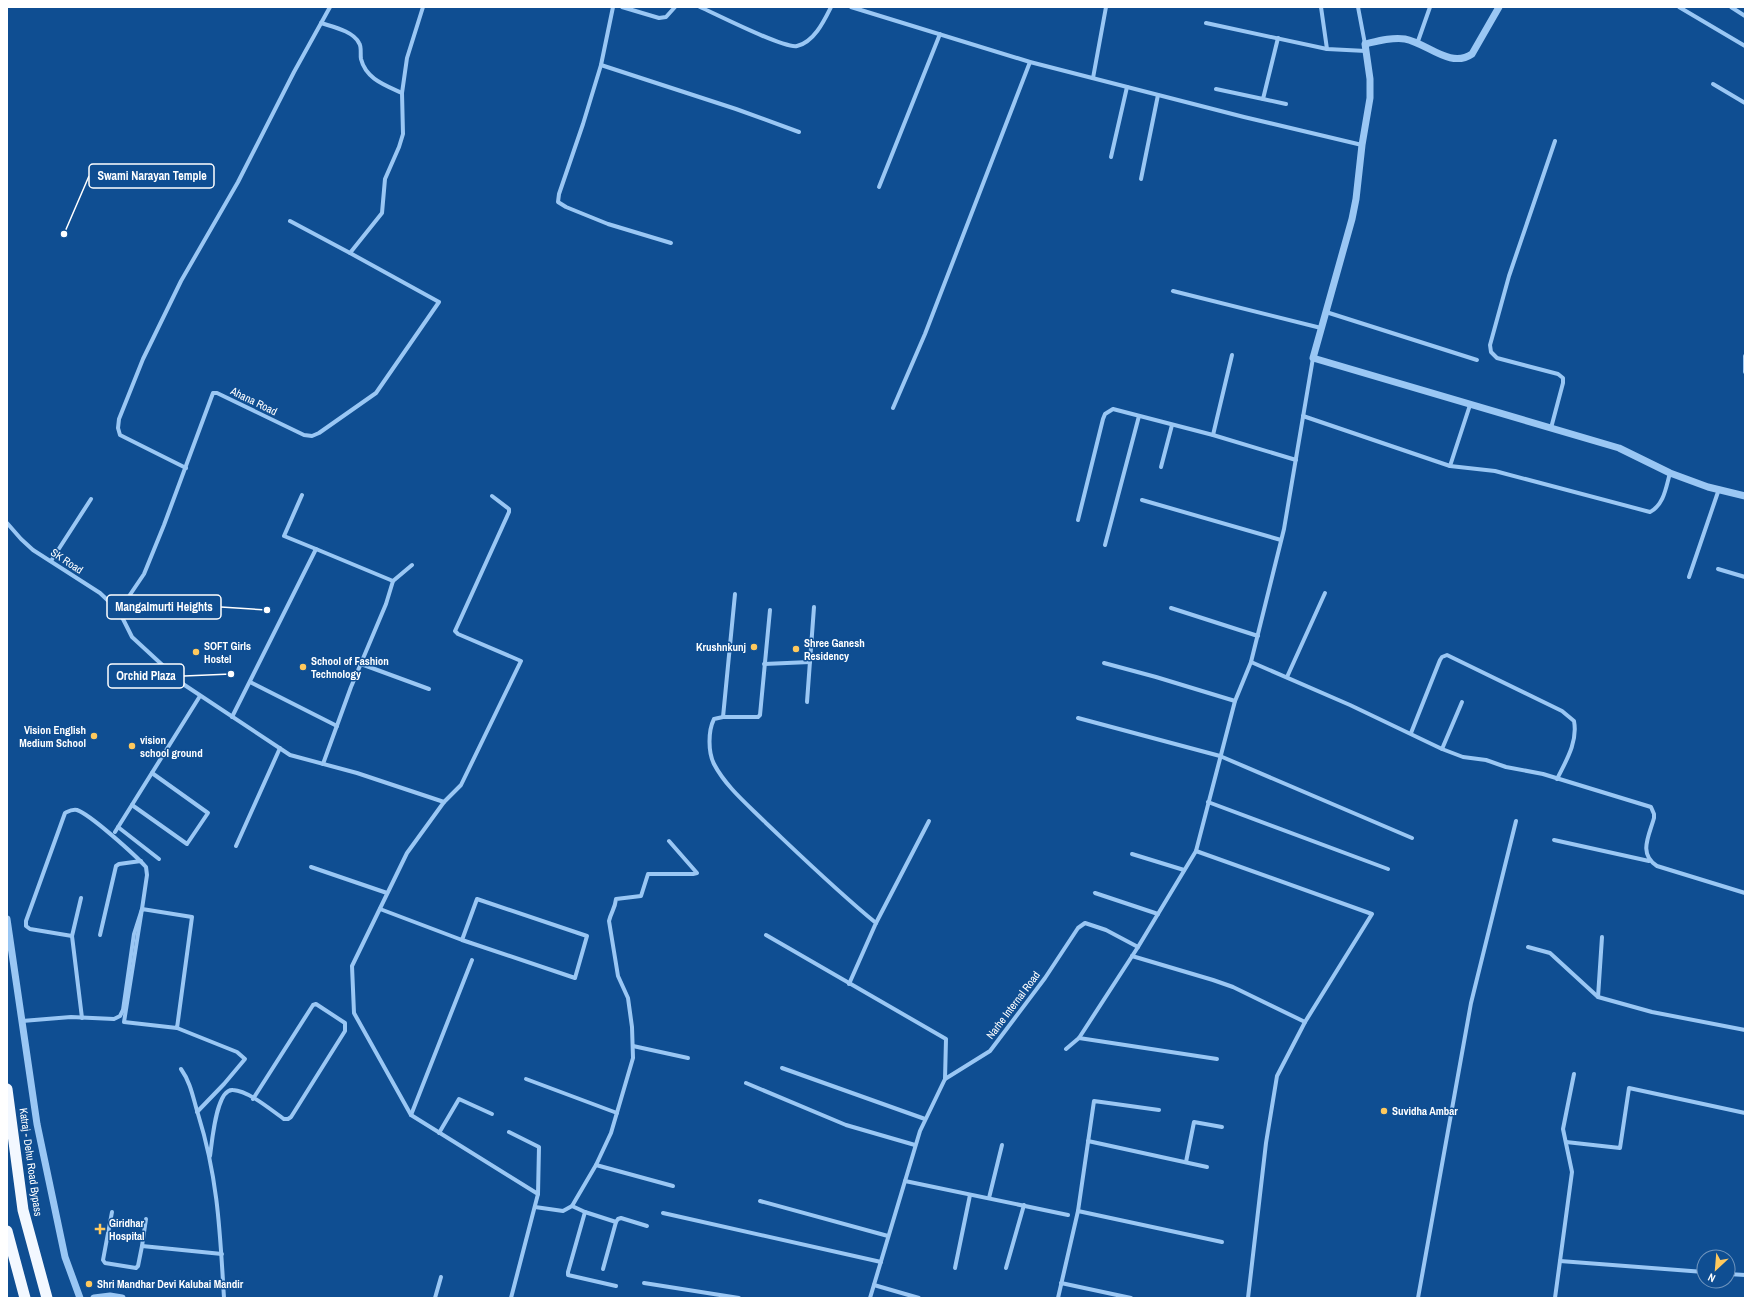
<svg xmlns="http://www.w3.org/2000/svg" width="1752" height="1305" font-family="'Archivo Narrow',sans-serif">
  <rect width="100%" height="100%" fill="#0f4e92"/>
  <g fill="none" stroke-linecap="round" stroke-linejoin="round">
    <g stroke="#9ac7f4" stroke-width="4">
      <polyline points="613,7 601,65 583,124 559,194 558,202 566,207 608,224 671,243"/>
      <polyline points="622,7 659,18 666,17 675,7"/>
      <path d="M700 7C716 14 784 49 797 46 814 42 824 21 831 7"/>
      <polyline points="851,7 1030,62 1244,117 1362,145"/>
      <polyline points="1321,7 1327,49"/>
      <polyline points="1358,7 1365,44"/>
      <polyline points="1679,7 1745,46"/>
      <polyline points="1731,7 1745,16"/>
      <path d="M321 23C333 27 353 31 359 43 362 47 360 54 361 59 366 79 385 85 402 93"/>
      <polyline points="1206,23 1327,49 1366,51"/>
      <polyline points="1417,44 1430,7"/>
      <polyline points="601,65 736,109 799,132"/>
      <polyline points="1093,78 1106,7"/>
      <polyline points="1713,84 1745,103"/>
      <polyline points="1216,89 1263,99 1278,38"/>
      <polyline points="1263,99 1286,104"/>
      <polyline points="1111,157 1127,87"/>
      <polyline points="1141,179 1158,95"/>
      <polyline points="879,187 940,34"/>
      <polyline points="350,253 382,213 385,179 399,147 403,134 402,93 407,58 423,7"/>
      <polyline points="1173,291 1321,328"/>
      <polyline points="1326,312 1477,360"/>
      <polyline points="1745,356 1745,372"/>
      <polyline points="893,408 925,334 1030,62"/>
      <path d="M1303 416 1450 466 1495 471 1650 512C1664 505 1666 487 1670 473"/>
      <polyline points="1551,428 1563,383 1563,378 1558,374 1497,358 1491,352 1490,345 1509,276 1555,141"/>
      <polyline points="1213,435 1232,355"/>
      <polyline points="1450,466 1470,405"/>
      <polyline points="1161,467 1172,425"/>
      <polyline points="186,468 120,435 118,428 119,419 143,359 181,281 238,182 294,72 330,7"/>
      <polyline points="492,496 509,509 509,512 455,631 458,634 521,661 461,785 444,802 407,853 352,966 354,1013 411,1115 538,1194 511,1298"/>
      <polyline points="1142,500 1281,540"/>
      <polyline points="1078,520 1103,419 1105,414 1113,409 1213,435 1296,460"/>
      <polyline points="7,523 21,539 33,550 100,593 119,611 132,637 183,684 290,755 357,773 444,802"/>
      <polyline points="1105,545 1139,416"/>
      <polyline points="316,549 393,581"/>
      <polyline points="51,561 91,499"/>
      <polyline points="1718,569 1745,577"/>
      <polyline points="1689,577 1719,489"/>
      <polyline points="1171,608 1258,636"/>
      <path d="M770 610 760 715 758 717H723L714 719C708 731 708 752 714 764 726 787 748 805 766 823 802 857 838 892 876 923L849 984"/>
      <polyline points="119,611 144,574 164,525 213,393 217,393 304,435 312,436 319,433 376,393 439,302 350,253 290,221"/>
      <path d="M1251 662 1350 705 1442 749 1463 757 1486 760 1506 767 1543 774 1651 807 1654 814V818C1649 836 1638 854 1657 866L1745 893"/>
      <polyline points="1104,663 1156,677 1235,701"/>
      <polyline points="361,664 429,689"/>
      <polyline points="764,664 810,662"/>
      <polyline points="1287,677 1325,593"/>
      <polyline points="250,682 337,726"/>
      <polyline points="807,702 814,607"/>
      <polyline points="232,717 316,549 284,536 302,495"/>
      <polyline points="723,717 735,594"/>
      <polyline points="1078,718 1220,756 1412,838"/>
      <path d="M1411 733 1440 660 1442 657 1447 655 1562 711 1574 721C1578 742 1566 761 1557 779"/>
      <polyline points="1442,749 1462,702"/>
      <polyline points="323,764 351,687 386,604 393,581 412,565"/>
      <polyline points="1208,802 1388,869"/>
      <polyline points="132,805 187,844 208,813 152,773"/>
      <polyline points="118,827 159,859"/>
      <polyline points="115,832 200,696"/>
      <polyline points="1554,840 1649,861"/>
      <polyline points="236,846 280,748"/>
      <polyline points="1196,851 1372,914 1305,1022 1277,1076 1266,1143 1248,1298"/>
      <polyline points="1132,854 1184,870"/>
      <polyline points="311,867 387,893"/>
      <polyline points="1095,893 1158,914"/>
      <polygon points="142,909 192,917 177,1028 124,1022"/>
      <polyline points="380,909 462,940 575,978 587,936 477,899 462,940"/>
      <polyline points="876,923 929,821"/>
      <polyline points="100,935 116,866 119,864 141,861"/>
      <polyline points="766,935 946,1039 945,1079"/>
      <polyline points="72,936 82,1018"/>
      <polyline points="1528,947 1550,953 1598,997 1652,1012 1745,1030"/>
      <polyline points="1132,956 1213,980 1233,987 1305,1022"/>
      <polyline points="1598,997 1602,937"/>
      <path d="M22 1021 71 1017 114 1019 120 1016 123 1010 134 934 142 909 147 875 146 867C135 855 91 815 77 810 72 809 69 811 65 813L26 921V926L30 929 72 936 81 898"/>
      <polyline points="177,1028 237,1052 245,1059 224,1084 197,1112"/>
      <polyline points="1079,1038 1217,1059"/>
      <polyline points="633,1046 688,1058"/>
      <polyline points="1066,1049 1079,1038 1138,947 1196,851 1235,701 1251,662 1284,529 1313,358"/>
      <polyline points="782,1068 925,1119"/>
      <path d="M181 1069C191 1083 193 1098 198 1114 218 1178 220 1232 224 1298"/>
      <polyline points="526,1079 617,1113"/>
      <polyline points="746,1083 846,1125 915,1145"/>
      <polyline points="411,1115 472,960"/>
      <polyline points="509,1132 539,1147 538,1194"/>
      <polyline points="439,1133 459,1099 492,1114"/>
      <polyline points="1088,1141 1207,1167"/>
      <polyline points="1566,1142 1620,1148 1629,1088 1745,1113"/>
      <path d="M210 1156C212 1143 216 1088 233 1090 249 1091 271 1110 284 1119H288L291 1117 345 1031V1023L316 1004 313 1005 253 1099"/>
      <polyline points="1186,1162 1194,1122 1222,1127"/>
      <polyline points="596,1165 673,1186"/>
      <polyline points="905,1181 1068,1215"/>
      <polyline points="989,1198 1002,1145"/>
      <polyline points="760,1201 888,1236"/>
      <polyline points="572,1206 585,1212 616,1222 603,1269"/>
      <path d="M535 1207 563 1211 572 1206 596 1165 611 1133 633 1058 632 1027 628 998 618 976 609 921C611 912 615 909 616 899L641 896 648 874H693L697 873 669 841"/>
      <polyline points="1078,1211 1222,1242"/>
      <polyline points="112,1212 103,1260 105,1263 136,1268 138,1266 142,1246"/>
      <polyline points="585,1212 568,1272 568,1275 616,1286"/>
      <polyline points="663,1213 881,1262"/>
      <polyline points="146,1219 142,1246 222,1254"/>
      <polyline points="616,1222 618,1219 621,1218 647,1226"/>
      <polyline points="1560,1261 1704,1272"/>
      <polyline points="955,1268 970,1195"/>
      <polyline points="1006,1268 1024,1205"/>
      <polyline points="1728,1274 1745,1275"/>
      <polyline points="644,1283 739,1298"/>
      <polyline points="1061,1283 1131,1298"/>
      <polyline points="874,1285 919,1298"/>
      <polyline points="435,1298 441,1277"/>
      <polyline points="870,1298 920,1131 945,1079 990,1051 1045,978 1078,928 1085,923 1106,930 1138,947"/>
      <polyline points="1058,1298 1078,1211 1094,1101 1159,1110"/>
      <polyline points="1418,1298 1471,1003 1516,821"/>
      <polyline points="1555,1298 1572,1172 1563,1129 1574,1074"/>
    </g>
    <g stroke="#9ac7f4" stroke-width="7">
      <path d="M1499 7 1472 54C1450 69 1427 43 1405 39 1392 37 1378 41 1365 44L1370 79V98L1362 145 1356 199 1352 219 1313 358 1619 448 1670 473 1708 487 1745 496"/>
      <polyline points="7,919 37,1124 65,1257 80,1298"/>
      <polyline points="94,1298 110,1296 122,1298"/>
    </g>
    <g stroke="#f3f8ff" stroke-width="11">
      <polyline points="7,1089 23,1210 47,1298"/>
      <polyline points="7,1231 25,1298"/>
    </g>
  </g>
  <g fill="#ffc95d" stroke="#0f4e92" stroke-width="1.5">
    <circle cx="754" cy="647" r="4"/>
    <circle cx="796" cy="649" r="4"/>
    <circle cx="196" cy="652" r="4"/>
    <circle cx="303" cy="667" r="4"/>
    <circle cx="94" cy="736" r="4"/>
    <circle cx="132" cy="746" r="4"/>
    <circle cx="1384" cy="1111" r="4"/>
    <path d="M98 1223h4v4h4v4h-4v4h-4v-4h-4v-4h4z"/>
    <circle cx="89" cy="1284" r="4"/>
  </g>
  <g text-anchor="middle" stroke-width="3" stroke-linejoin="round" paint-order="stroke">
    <g font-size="11" fill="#fff" stroke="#0f4e92">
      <text transform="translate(254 401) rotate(26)" y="4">Ahana Road</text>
      <text transform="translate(67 561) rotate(34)" y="4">SK Road</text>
      <text transform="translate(1013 1005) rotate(-53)" y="4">Narhe Internal Road</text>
      <text transform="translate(31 1162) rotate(82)" y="4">Katraj - Dehu Road Bypass</text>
    </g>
    <g font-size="11" font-weight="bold" fill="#fff" stroke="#0f4e92" text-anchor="start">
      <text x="804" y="647">Shree Ganesh<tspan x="804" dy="13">Residency</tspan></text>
      <text x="204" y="650">SOFT Girls<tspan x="204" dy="13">Hostel</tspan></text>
      <text x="746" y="651" text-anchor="end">Krushnkunj</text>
      <text x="311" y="665">School of Fashion<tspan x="311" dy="13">Technology</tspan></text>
      <text x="86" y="734" text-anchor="end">Vision English<tspan x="86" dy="13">Medium School</tspan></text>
      <text x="140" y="744">vision<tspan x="140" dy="13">school ground</tspan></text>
      <text x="1392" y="1115">Suvidha Ambar</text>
      <text x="109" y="1227">Giridhar<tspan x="109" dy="13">Hospital</tspan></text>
      <text x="97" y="1288">Shri Mandhar Devi Kalubai Mandir</text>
    </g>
  </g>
  <path fill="none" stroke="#fff" stroke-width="1.5" d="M64 234L89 176M267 610L221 607M231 674L184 676"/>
  <g fill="#fff" stroke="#0f4e92" stroke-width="1.5">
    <circle cx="64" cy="234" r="4"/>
    <circle cx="267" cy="610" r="4"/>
    <circle cx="231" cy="674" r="4"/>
  </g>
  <g fill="#0f4e92" stroke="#fff" stroke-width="1.5">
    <rect x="89" y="164" width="125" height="24" rx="4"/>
    <rect x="107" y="595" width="114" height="24" rx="4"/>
    <rect x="108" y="664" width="76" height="24" rx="4"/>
  </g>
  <g font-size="12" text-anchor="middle" font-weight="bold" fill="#fff">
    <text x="152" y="180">Swami Narayan Temple</text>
    <text x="164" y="611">Mangalmurti Heights</text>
    <text x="146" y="680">Orchid Plaza</text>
  </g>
  <rect width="1752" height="1305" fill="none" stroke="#ffffff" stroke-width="16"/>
  <g transform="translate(1716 1269) rotate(206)"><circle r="19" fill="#0f4e92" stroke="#6f95be"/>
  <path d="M0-3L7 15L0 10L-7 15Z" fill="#ffc95d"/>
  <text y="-6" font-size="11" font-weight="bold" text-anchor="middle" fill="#ffffff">N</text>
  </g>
</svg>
